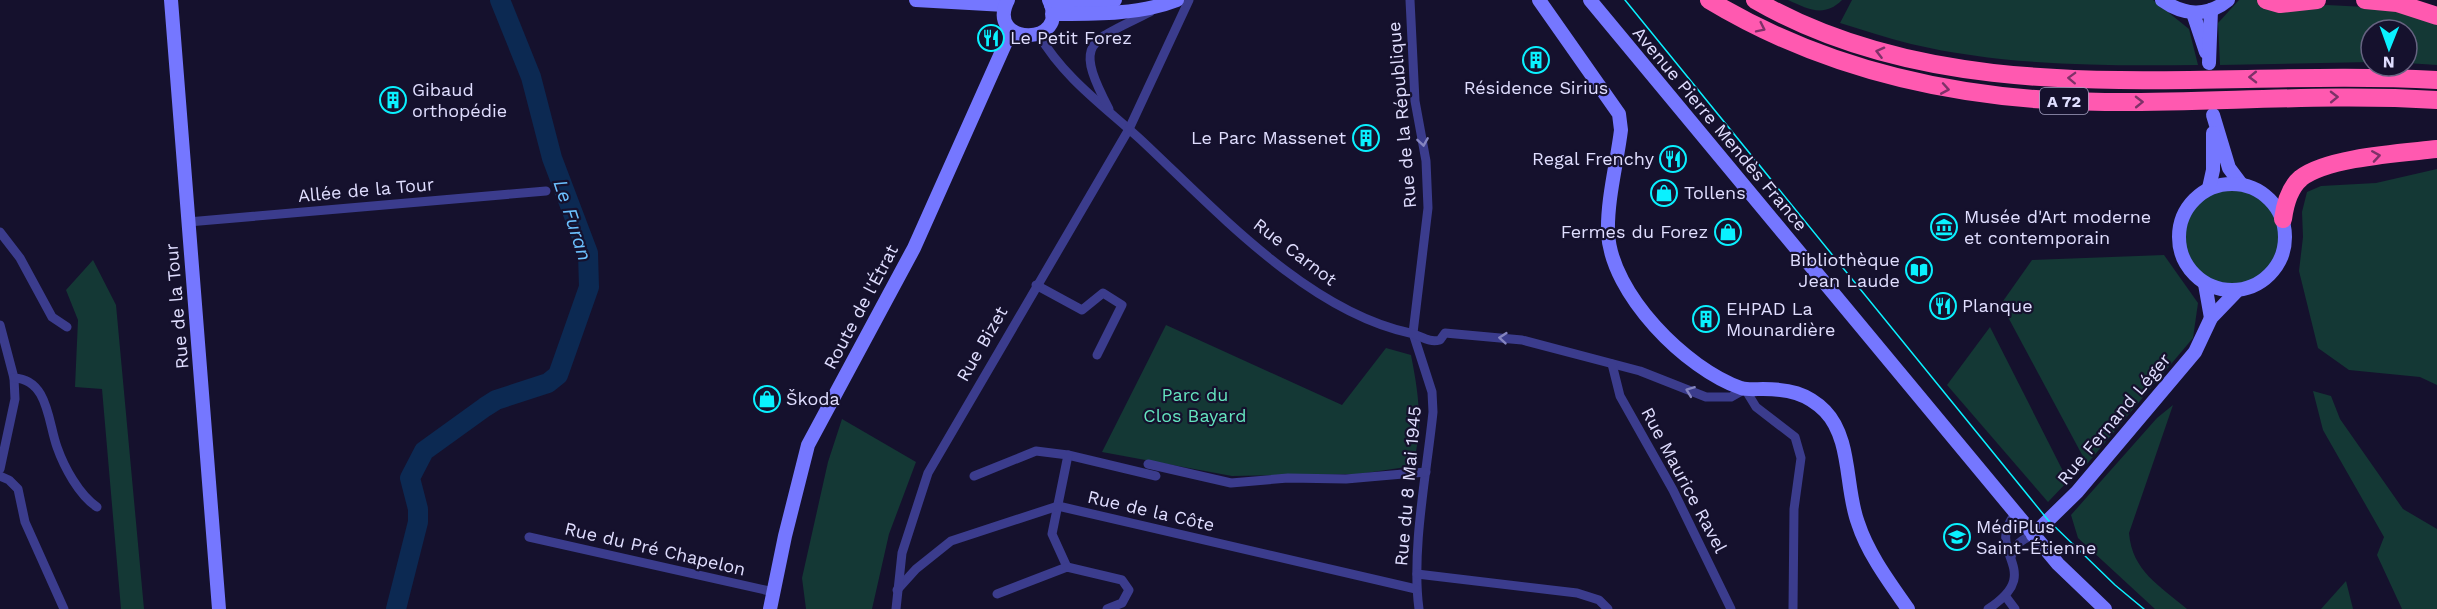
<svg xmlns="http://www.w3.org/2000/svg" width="2437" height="609" font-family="'Work Sans',sans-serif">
  <rect width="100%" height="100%" fill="#15112d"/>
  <g fill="#143835">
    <path d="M1788 0H1842C1824 18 1808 9 1788 0Z"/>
    <path d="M1852 0H2153L2189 29 2198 65C2102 66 2005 66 1911 44 1887 38 1864 30 1840 23Z"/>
    <polygon points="2239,0 2259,0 2307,8 2327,5 2385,8 2437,19 2437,65 2407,63 2407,30 2371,30 2371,62 2220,65 2218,23"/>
    <polygon points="2437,169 2437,385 2420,377 2349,370 2318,348 2299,271 2303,237 2302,212 2307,192 2321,186 2376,183"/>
    <circle cx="2231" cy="238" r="49"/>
    <polygon points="2164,255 2198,303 2193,338 2087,464 2001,304 2032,260"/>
    <polygon points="93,260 116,305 144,609 121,609 102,389 75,387 78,320 66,290"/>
    <path d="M1166 325 1342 405 1386 348 1411 355C1419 396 1423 425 1413 466L1359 474 1232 476 1102 452Z"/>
    <polygon points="1990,327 2068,481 2048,502 1947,385"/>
    <polygon points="2313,391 2331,396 2340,419 2403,509 2437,529 2437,609 2402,609 2377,555 2384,537 2323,430"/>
    <path d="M2173 405 2129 533C2132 571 2160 586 2187 609H2155L2078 538 2071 515 2157 418Z"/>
    <polygon points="842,419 916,462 889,534 872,609 806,609 802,578 828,462"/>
    <polygon points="2346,581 2353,609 2321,609"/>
  </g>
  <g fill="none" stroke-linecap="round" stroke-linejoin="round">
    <polyline stroke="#0c2952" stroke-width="20" points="396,609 418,522 418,509 410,478 424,451 485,407 496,400 548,383 558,375 589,287 588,253 552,158 531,77 500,0"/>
    <g stroke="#3b3c8d" stroke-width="9">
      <path d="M1410 0 1415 101 1426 161 1428 208 1413 333 1432 392 1433 412C1427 471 1411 551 1419 609"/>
      <path d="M1039 35C1064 78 1104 106 1140 139 1215 209 1307 311 1410 333 1422 336 1428 343 1440 340L1445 333 1522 340 1640 371 1706 397H1731L1745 389 1756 407 1795 437 1801 458 1794 509 1793 609"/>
      <path d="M1109 109C1073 40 1089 43 1150 12"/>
      <polyline points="188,222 546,191"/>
      <polyline points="0,232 20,258 52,317 67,327"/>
      <polyline points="1036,285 1082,310 1103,293 1122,305 1097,355"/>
      <polyline points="0,325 14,378 15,399 0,469"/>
      <polyline points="1612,364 1620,396 1673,490 1731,609"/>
      <path d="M14 378C48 379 48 422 57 447 64 467 79 495 97 507"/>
      <polyline points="1068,455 1156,476"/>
      <polyline points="1148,464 1231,483 1288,478 1346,479 1426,472"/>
      <polyline points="0,476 9,480 18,489 25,522 64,609"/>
      <polyline points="974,476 1036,451 1068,455 1052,534 1067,567"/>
      <polyline points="529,537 774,592"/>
      <path d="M2011 557C2015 544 2021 540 2033 535"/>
      <polyline points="1417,574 1577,593 1599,600 1608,609"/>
      <polyline points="897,590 916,569 951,541 1058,506 1416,589"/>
      <polyline points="997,594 1067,567 1122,580 1129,590 1122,603 1107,609"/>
      <polyline points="2006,597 2015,609"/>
      <polyline points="896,609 902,553 928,473 1129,129 1189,0"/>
      <path d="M1988 609C2048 570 1982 553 2016 513"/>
    </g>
    <g stroke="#7577ff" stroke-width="14">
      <polyline points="171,0 219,609"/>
      <polyline points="916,0 1005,5"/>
      <path d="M1008 0C984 46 1072 48 1049 0"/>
      <path d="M1539 0 1619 114 1621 130C1617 163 1607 199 1608 233 1611 294 1686 369 1741 388 1748 390 1756 389 1763 389 1788 389 1807 393 1825 411 1852 439 1845 489 1858 523 1868 554 1890 583 1908 609"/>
      <polyline points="1590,0 2058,564 2105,609"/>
      <path d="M2162 0C2183 15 2207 18 2228 0"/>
      <polyline points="1051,5 1115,0"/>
      <polyline points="2193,13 2206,52"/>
      <path d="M1052 14C1093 14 1139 15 1177 0"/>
      <polyline points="2209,63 2211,10"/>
      <polyline points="2213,115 2229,168 2241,184"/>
      <circle cx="2232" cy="237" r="53"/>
      <polyline points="2209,188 2213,170 2213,133"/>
      <polyline points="2205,284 2211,318"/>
      <polyline points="2033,535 2077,492 2195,352 2211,318 2236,292"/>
      <polyline points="770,609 785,536 808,445 914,248 1006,42 1014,32"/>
    </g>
    <g stroke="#ff59b0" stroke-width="18">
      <path d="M1709 0C1830 73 1965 101 2105 102 2216 103 2326 93 2437 100"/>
      <path d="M1755 0C1959 118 2212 67 2437 80"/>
      <polyline points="2266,0 2280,4 2317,0"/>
      <polyline points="2365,0 2397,3 2437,16"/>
      <path d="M2283 219C2285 204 2289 188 2301 178 2328 157 2403 153 2437 149"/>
    </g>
    <polyline stroke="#0af1ff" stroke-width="1.5" points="1625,0 2048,520 2115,585 2144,609"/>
  </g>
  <defs><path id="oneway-chevron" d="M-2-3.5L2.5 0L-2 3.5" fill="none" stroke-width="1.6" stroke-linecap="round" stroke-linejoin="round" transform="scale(1.5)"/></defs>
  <g stroke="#7e3168">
    <use href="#oneway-chevron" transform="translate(1761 28) rotate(26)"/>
    <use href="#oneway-chevron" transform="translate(1880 52) rotate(-166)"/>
    <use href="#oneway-chevron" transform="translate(2253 77) rotate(179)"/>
    <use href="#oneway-chevron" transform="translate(2072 78) rotate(-178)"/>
    <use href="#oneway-chevron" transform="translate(1945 89) rotate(10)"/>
    <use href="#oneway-chevron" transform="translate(2334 97) rotate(-1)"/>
    <use href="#oneway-chevron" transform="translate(2139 102) rotate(-1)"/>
    <use href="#oneway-chevron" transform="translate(2376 156) rotate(-9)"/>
  </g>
  <g stroke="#8585c0">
    <use href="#oneway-chevron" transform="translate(1423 142) rotate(81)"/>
    <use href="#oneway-chevron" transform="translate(1503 338) rotate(-175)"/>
    <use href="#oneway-chevron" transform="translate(1690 391) rotate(-159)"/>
  </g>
  <defs>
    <symbol id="restaurant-ring" viewBox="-11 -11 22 22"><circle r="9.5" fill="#15112d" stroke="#0af1ff" stroke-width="1.5"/><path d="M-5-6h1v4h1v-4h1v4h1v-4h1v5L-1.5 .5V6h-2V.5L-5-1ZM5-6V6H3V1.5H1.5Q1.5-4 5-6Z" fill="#0af1ff"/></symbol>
    <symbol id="building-ring" viewBox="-11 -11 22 22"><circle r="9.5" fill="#15112d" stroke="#0af1ff" stroke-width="1.5"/><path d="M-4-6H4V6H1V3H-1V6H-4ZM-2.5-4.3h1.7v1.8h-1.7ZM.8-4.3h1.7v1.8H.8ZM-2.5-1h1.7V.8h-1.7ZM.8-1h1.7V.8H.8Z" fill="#0af1ff"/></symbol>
    <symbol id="shop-ring" viewBox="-11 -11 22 22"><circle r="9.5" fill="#15112d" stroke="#0af1ff" stroke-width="1.5"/><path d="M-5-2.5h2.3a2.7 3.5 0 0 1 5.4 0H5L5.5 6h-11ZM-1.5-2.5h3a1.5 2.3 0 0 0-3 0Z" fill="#0af1ff"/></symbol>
    <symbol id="museum-ring" viewBox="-11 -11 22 22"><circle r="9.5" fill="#15112d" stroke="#0af1ff" stroke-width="1.5"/><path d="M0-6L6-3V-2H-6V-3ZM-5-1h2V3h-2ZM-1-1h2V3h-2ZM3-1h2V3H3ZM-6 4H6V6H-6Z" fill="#0af1ff"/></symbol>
    <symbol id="library-ring" viewBox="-11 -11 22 22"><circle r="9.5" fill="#15112d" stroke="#0af1ff" stroke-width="1.5"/><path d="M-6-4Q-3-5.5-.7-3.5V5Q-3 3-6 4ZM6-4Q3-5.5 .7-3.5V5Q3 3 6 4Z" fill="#0af1ff"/></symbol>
    <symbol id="university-ring" viewBox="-11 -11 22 22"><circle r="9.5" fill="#15112d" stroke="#0af1ff" stroke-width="1.5"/><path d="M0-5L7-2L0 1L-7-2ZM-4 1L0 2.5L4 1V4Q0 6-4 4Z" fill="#0af1ff"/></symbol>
  </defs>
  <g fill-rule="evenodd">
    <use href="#restaurant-ring" x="976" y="23" width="30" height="30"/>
    <use href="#building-ring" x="1521" y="45" width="30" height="30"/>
    <use href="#building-ring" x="378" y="85" width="30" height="30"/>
    <use href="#building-ring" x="1351" y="123" width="30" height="30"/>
    <use href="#restaurant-ring" x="1658" y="144" width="30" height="30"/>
    <use href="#shop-ring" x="1649" y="178" width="30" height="30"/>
    <use href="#museum-ring" x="1929" y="212" width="30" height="30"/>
    <use href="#shop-ring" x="1713" y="217" width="30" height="30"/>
    <use href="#library-ring" x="1904" y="255" width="30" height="30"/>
    <use href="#restaurant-ring" x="1928" y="291" width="30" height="30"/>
    <use href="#building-ring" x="1691" y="304" width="30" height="30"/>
    <use href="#shop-ring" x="752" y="384" width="30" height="30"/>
    <use href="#university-ring" x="1942" y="522" width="30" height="30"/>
  </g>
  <g text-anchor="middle" stroke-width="4.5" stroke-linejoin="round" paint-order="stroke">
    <rect fill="#15112d" stroke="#a3a0c0" stroke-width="1.5" x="2040" y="88" width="48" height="26" rx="4.5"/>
    <g font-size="16" font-weight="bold" fill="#e0deff">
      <text x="2064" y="107">A 72</text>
    </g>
    <g font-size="18" fill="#e0deff" stroke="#15112d" text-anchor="start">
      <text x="1010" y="44">Le Petit Forez</text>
      <text x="1536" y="94" text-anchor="middle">Résidence Sirius</text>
      <text x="412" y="96">Gibaud<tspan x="412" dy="21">orthopédie</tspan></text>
      <text x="1346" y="144" text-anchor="end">Le Parc Massenet</text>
      <text x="1654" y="165" text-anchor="end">Regal Frenchy</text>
      <text x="1684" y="199">Tollens</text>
      <text x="1964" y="223">Musée d'Art moderne<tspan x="1964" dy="21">et contemporain</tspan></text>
      <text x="1708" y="238" text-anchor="end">Fermes du Forez</text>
      <text x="1900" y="266" text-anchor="end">Bibliothèque<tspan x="1900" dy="21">Jean Laude</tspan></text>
      <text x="1962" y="312">Planque</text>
      <text x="1726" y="315">EHPAD La<tspan x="1726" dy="21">Mounardière</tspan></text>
      <text x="786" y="405">Škoda</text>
      <text x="1976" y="533">MédiPlus<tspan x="1976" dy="21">Saint-Étienne</tspan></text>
    </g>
    <g font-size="18" fill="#e0deff" stroke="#15112d">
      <text transform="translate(1402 115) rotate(-95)" y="6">Rue de la République</text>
      <text transform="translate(1720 129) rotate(50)" y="6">Avenue Pierre Mendès France</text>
      <text transform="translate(366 190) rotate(-5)" y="6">Allée de la Tour</text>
      <text transform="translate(1295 252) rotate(37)" y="6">Rue Carnot</text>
      <text transform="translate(177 306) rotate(-95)" y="6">Rue de la Tour</text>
      <text transform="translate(861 307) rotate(-62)" y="6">Route de l'Étrat</text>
      <text transform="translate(982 344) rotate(-60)" y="6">Rue Bizet</text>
      <text transform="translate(2114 419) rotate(-50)" y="6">Rue Fernand Léger</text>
      <text transform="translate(1684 480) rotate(62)" y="6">Rue Maurice Ravel</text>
      <text transform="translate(1408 486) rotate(-85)" y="6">Rue du 8 Mai 1945</text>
      <text transform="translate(1151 511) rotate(13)" y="6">Rue de la Côte</text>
      <text transform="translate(655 549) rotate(13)" y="6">Rue du Pré Chapelon</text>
    </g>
    <g font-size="18" fill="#64e4bf" stroke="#15112d">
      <text x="1195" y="401">Parc du<tspan x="1195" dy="21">Clos Bayard</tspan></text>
    </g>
    <g font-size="20" font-style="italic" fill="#6cc1ff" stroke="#15112d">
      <text transform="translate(573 220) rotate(72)" y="7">Le Furan</text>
    </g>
  </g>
  <g transform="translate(2389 48) rotate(181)"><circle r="28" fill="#15112d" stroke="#666381" stroke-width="1.5"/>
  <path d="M0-4.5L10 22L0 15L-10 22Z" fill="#0af1ff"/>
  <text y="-9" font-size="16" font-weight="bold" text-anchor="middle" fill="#e0deff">N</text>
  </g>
</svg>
